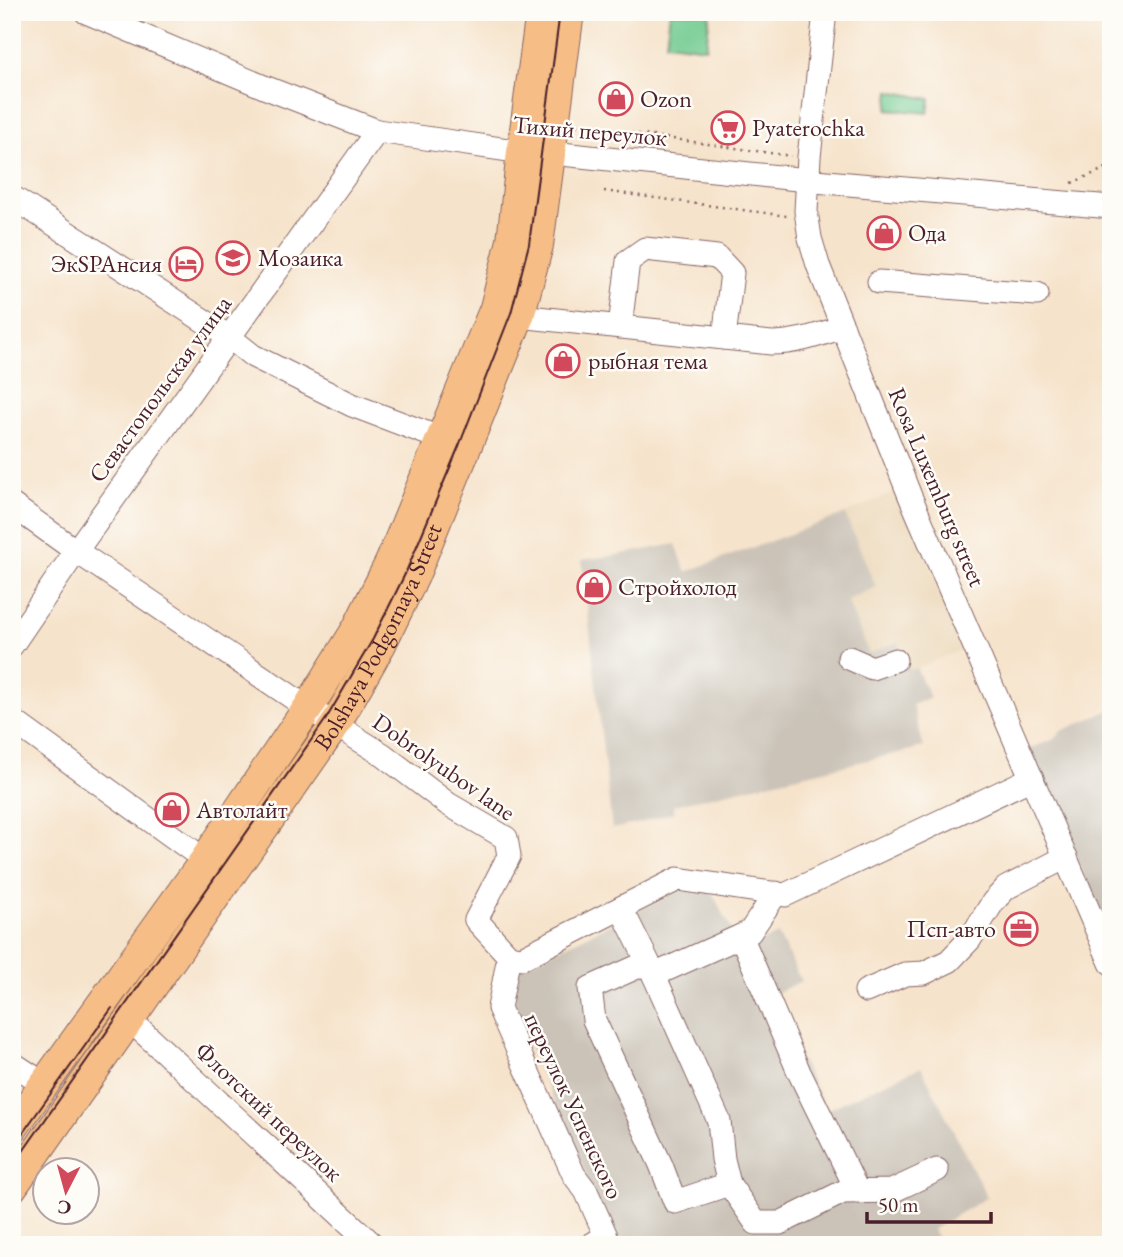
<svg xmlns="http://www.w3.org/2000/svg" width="1123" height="1257" font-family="'EB Garamond',serif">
  <rect width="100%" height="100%" fill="#fdfcf7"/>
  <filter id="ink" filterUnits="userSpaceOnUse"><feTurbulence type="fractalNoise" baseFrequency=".0143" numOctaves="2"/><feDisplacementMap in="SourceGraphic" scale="14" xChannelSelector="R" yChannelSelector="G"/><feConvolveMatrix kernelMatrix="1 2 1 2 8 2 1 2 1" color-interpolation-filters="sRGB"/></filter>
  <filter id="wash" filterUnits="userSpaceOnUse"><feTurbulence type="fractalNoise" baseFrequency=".00686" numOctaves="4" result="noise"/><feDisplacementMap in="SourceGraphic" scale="28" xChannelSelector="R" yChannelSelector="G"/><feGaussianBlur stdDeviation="1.57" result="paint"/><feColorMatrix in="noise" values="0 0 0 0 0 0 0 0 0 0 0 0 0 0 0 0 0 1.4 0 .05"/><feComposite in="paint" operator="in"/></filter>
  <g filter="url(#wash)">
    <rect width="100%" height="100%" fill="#f6e3cb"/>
    <polygon fill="#ecd8ba" points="897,491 966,648 910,671 869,654 847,599 876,587 845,514"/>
    <g fill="#cbc3b8">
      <polygon points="845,514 876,587 847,600 869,654 898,642 910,670 916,668 930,698 912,705 924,747 673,805 674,812 640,823 612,829 582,560 618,555 676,544 686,572"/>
      <polygon points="1111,710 1111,938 1029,749 1055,739 1061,731"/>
      <polygon points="683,889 711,891 743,951 778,934 801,981 769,996 826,1110 921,1067 987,1197 933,1229 938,1239 927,1245 602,1245 585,1172 514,1010 517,969"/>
    </g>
    <g fill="#72cb91" stroke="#5e755e" stroke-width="2">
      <polygon points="670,12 710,12 706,48 666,43"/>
      <polygon points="890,91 930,99 928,113 888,109"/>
    </g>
  </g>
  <g filter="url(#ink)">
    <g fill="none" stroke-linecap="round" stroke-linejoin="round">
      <defs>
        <g id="minor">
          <polyline points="86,12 264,87 377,131 522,152 552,153 826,182 1111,207"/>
          <polyline points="825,12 809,157 806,211 810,238 818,265 910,496 1111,963"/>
          <polyline points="12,197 229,337 253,356 352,405 442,439"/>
          <polyline points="879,282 1037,294"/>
          <path d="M519 316 771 343C797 343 818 335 843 327"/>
          <polyline points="620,327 628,261 645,249 717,257 732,273 724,338"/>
          <polyline points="12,505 76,551 308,708 382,754 448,804 506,838 509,856 476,920 509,956 522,958 678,879 785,895 1032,778"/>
          <polyline points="12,645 76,551 377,131"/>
          <polyline points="849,658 872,668 895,660"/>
          <polyline points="12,720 205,860"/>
          <polyline points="621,908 648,962 590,988 594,1020 661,1165 675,1202 729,1184 723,1159 719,1121 648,962"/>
          <polyline points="741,936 799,1072 858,1192"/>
          <polyline points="509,956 499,1008 574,1175 586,1191 606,1236 591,1245"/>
          <polyline points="654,975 750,932 776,893"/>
          <polyline points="866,991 905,974 924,973 949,961 970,939 993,902 1006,888 1066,857"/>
          <polyline points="129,1019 373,1245"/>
          <polyline points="12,1063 44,1084"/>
          <polyline points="729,1184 756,1223 780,1223 843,1192 892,1191 937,1170"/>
        </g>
        <g id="major">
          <polyline points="12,1129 205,860 308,708 357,629 390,563 495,308 512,241 522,152 541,12"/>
          <path id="s1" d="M12 1187 335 725 381 644 414 576 519 316 538 245 569 12"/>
        </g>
      </defs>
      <use href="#minor" stroke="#866463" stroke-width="25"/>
      <use href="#major" stroke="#866463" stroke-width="32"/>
      <g stroke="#866463" stroke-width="2.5" stroke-dasharray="2 5" stroke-linecap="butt">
        <polyline points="576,125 791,156"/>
        <polyline points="1072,183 1111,166"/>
        <polyline points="604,191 787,216"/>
      </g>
      <use href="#minor" stroke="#fff" stroke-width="23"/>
      <use href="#major" stroke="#f6be86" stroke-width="30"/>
      <g stroke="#4a1f2b" stroke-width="2">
        <polyline points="12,1148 112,1008"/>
        <polyline points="12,1167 326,719 373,639 406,572 459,446 511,313 529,244 560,12"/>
      </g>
    </g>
  </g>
  <defs>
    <symbol id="shop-ring" viewBox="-11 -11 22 22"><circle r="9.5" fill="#fdfcf7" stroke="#d1495b" stroke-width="1.5"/><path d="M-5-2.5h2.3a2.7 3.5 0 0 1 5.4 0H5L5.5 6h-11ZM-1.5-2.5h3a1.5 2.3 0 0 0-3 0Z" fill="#d1495b"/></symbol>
    <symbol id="supermarket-ring" viewBox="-11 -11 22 22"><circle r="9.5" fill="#fdfcf7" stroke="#d1495b" stroke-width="1.5"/><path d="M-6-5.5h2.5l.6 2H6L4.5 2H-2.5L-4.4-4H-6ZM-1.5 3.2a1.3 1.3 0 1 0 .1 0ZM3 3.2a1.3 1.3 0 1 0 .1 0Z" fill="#d1495b"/></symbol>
    <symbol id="school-ring" viewBox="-11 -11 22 22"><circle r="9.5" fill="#fdfcf7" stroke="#d1495b" stroke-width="1.5"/><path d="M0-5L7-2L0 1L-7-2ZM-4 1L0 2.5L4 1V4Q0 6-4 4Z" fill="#d1495b"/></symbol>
    <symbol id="hotel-ring" viewBox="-11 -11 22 22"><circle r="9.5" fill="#fdfcf7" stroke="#d1495b" stroke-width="1.5"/><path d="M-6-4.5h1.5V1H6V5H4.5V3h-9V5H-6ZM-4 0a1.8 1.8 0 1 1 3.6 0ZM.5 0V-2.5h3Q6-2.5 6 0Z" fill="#d1495b"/></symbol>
    <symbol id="office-ring" viewBox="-11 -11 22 22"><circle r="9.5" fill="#fdfcf7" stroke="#d1495b" stroke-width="1.5"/><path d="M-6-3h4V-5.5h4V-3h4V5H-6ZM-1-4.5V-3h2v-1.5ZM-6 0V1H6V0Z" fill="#d1495b"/></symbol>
  </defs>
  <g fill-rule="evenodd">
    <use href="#shop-ring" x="597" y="80" width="38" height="38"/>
    <use href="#supermarket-ring" x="709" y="109" width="38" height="38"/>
    <use href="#shop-ring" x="865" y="214" width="38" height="38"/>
    <use href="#school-ring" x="214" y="239" width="38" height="38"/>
    <use href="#hotel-ring" x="167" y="245" width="38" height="38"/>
    <use href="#shop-ring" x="544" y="342" width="38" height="38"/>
    <use href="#shop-ring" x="575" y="568" width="38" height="38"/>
    <use href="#shop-ring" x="153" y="791" width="38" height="38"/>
    <use href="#office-ring" x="1002" y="910" width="38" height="38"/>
  </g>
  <g text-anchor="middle" stroke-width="5" stroke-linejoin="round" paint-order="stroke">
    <g font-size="24" fill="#4a1f2b" stroke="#fdfcf7" text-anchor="start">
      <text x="640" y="107">Ozon</text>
      <text x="752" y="136">Pyaterochka</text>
      <text x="908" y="241">Ода</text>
      <text x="258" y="266">Мозаика</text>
      <text x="162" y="272" text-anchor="end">ЭкSPAнсия</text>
      <text x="588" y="369">рыбная тема</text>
      <text x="618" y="595">Стройхолод</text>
      <text x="196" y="818">Автолайт</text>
      <text x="996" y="937" text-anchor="end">Псп-авто</text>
    </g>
    <g font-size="24" fill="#4a1f2b" stroke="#fdfcf7">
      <text transform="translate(590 131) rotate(5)" y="8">Тихий переулок</text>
      <text transform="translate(160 389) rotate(-54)" y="8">Севастопольская улица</text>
      <text transform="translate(937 487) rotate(67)" y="8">Rosa Luxemburg street</text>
      <text dy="8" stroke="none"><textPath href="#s1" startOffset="662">Bolshaya Podgornaya Street</textPath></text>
      <text transform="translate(444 767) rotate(35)" y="8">Dobrolyubov lane</text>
      <text transform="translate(574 1106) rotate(65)" y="8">переулок Успенского</text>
      <text transform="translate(269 1112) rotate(43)" y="8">Флотский переулок</text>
    </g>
  </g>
  <rect width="1123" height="1257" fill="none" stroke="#fdfcf7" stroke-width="42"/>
  <g transform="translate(66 1191) rotate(186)"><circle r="33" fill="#fdfcf7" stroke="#b5a4a5" stroke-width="2"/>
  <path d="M0-5L12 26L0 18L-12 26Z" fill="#d1495b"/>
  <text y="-10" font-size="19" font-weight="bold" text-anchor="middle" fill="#4a1f2b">С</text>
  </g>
  <path d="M867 1212v10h124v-10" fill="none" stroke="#4a1f2b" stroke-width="3.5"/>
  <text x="878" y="1212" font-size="21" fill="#4a1f2b" stroke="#fdfcf7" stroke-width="5" paint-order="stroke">50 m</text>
</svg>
